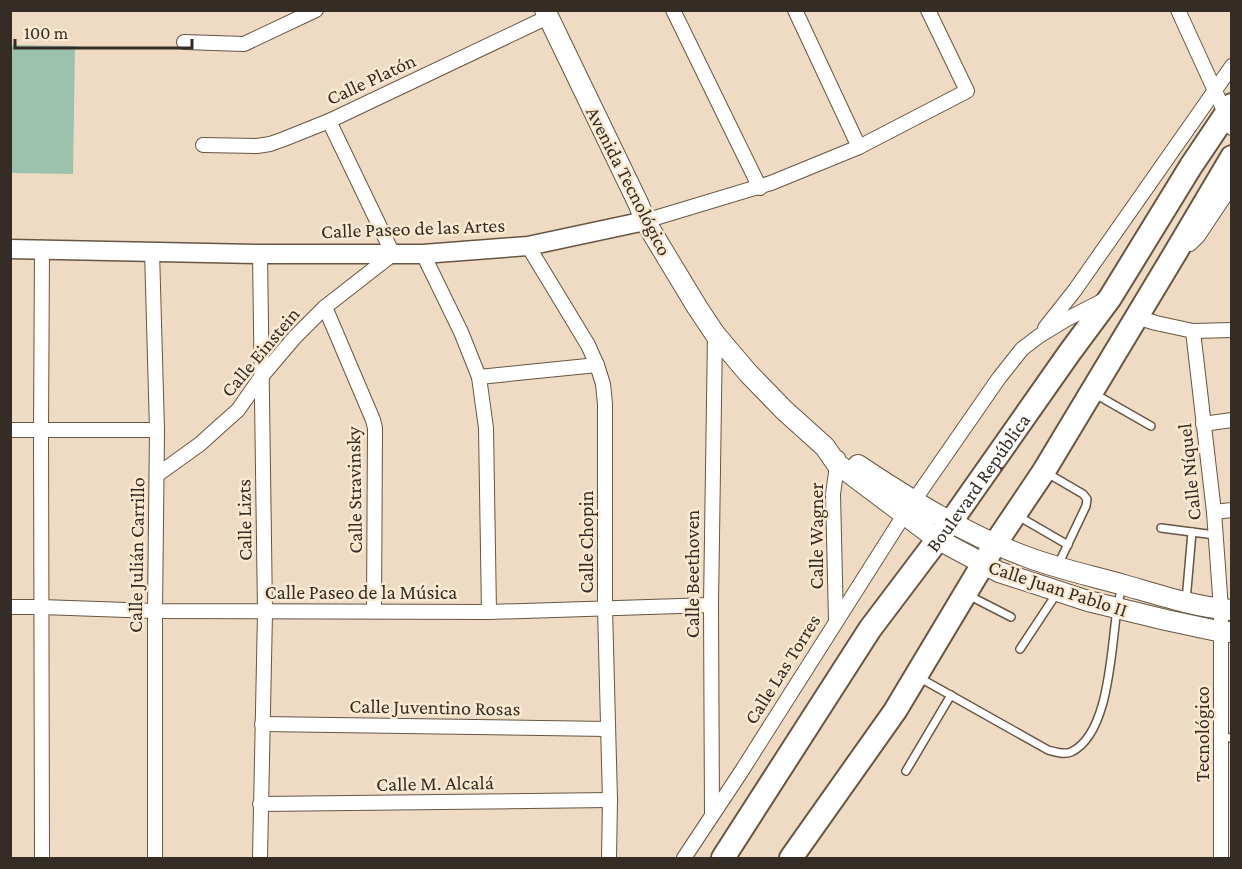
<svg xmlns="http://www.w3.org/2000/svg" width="1242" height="869" font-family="'Crimson Pro',serif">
  <rect width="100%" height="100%" fill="#efdbc4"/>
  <polygon fill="#9cc1ad" points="11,45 75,46 73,174 11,173"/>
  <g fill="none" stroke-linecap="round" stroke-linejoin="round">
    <defs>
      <g id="service">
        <polyline points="1095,394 1151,426"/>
        <polyline points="1047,473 1083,494 1087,499 1086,506 1058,565"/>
        <polyline points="1018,516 1068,545"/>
        <polyline points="1161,528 1215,535"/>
        <polyline points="968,595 1011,617"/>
        <polyline points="1186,601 1192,532"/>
        <polyline points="1020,649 1057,593"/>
        <path d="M920 678 1048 750C1055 752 1064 755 1071 752 1110 734 1111 647 1117 610 1118 602 1120 595 1122 587"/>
        <polyline points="1222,737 1232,738"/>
        <polyline points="906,771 951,695"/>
      </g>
      <g id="minor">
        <polyline points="673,10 760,188"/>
        <polyline points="795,10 859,147"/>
        <polyline points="1178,10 1232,128"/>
        <polyline points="184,42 244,44 316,10"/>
        <polyline points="203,145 257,146 270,144 284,139 329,121 548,17"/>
        <polyline points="645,221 771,183 859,147 967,91 928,10"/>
        <polyline points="1190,244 1198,236 1232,185"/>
        <polyline points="528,246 588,345 597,365 603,384 605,404 605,608 610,800 609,858"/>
        <polyline points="152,251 157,430 155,611 155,858"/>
        <polyline points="423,254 461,332 479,377 486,428 489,612"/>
        <polyline points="325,307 373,420 375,428 374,611"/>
        <polyline points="1136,317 1156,323 1193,331 1232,330"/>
        <polyline points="1045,328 1075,290 1232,66"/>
        <polyline points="1193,331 1214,512 1221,609 1221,858"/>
        <polyline points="479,377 597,365"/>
        <polyline points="1203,424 1232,420"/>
        <polyline points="10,430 157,430"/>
        <polyline points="157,475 200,444 220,426 238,410 261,377 295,337 325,307 393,254 329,121"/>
        <polyline points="1214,512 1232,510"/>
        <polyline points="10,607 41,607 155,611 489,612 711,605"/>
        <polyline points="836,621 833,494 838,458"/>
        <polyline points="262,724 608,729"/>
        <polyline points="260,804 610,800"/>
        <polyline points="712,815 711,605 715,334"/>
        <polyline points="42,858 41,431 42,249"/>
        <polyline points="260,858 265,612 260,254"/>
        <polyline points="684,858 741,772 904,515 999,378 1022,349 1039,336 1067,319 1102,301"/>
      </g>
      <polyline id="tertiary" points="10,249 260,254 423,254 528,246 645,221"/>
      <g id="secondary">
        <polyline points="545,10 639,205 645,221 697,307 715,334 748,373 784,410 825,447 836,463 937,539 999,572 1088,601 1166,620 1222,632 1232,632"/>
        <path d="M858 465C912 501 967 535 1027 557 1059 569 1092 576 1124 585 1159 595 1195 607 1232 610"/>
      </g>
      <g id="primary">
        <path id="s1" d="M723 858 870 629 950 523 1070 352 1110 298 1191 166 1232 105"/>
        <polyline points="791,858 895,711 995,544 1044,471 1177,250 1232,157"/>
      </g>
    </defs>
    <use href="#service" stroke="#675642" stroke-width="10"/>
    <use href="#minor" stroke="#675642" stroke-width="16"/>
    <use href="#tertiary" stroke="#675642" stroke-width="21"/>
    <use href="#secondary" stroke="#675642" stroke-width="22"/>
    <use href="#primary" stroke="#675642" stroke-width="26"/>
    <use href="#service" stroke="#fff" stroke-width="7"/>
    <use href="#minor" stroke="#fff" stroke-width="14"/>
    <use href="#tertiary" stroke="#fff" stroke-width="18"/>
    <use href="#secondary" stroke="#fff" stroke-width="20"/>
    <use href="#primary" stroke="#fff" stroke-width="22"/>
  </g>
  <g text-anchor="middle" stroke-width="5" stroke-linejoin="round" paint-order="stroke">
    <g font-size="20" fill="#352d25" stroke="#fce9d1">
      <text transform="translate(371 79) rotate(-25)" y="7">Calle Platón</text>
      <text transform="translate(629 181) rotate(63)" y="7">Avenida Tecnológico</text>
      <text transform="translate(413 228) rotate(-2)" y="7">Calle Paseo de las Artes</text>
      <text transform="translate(260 352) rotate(-50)" y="7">Calle Einstein</text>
      <text transform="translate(1189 472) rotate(-96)" y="7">Calle Níquel</text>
      <text dy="7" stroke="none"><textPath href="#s1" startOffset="454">Boulevard República</textPath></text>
      <text transform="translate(354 490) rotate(-91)" y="7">Calle Stravinsky</text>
      <text transform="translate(244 520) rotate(-91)" y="7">Calle Lizts</text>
      <text transform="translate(816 536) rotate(-90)" y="7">Calle Wagner</text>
      <text transform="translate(586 542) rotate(-90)" y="7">Calle Chopin</text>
      <text transform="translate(136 555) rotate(-89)" y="7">Calle Julián Carrillo</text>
      <text transform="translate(692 574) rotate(-90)" y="7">Calle Beethoven</text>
      <text transform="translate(1058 588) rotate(18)" y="7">Calle Juan Pablo II</text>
      <text x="361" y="599">Calle Paseo de la Música</text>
      <text transform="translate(782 669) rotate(-58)" y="7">Calle Las Torres</text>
      <text transform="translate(435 707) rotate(1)" y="7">Calle Juventino Rosas</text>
      <text transform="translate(1202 734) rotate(-90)" y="7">Tecnológico</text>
      <text transform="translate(435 783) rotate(-1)" y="7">Calle M. Alcalá</text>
    </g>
  </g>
  <rect width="1242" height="869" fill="none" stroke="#352d25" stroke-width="24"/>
  <path d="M15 39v9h177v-9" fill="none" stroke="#352d25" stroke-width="3"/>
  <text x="24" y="39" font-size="18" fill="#352d25" stroke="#fce9d1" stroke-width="4.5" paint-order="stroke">100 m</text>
</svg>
